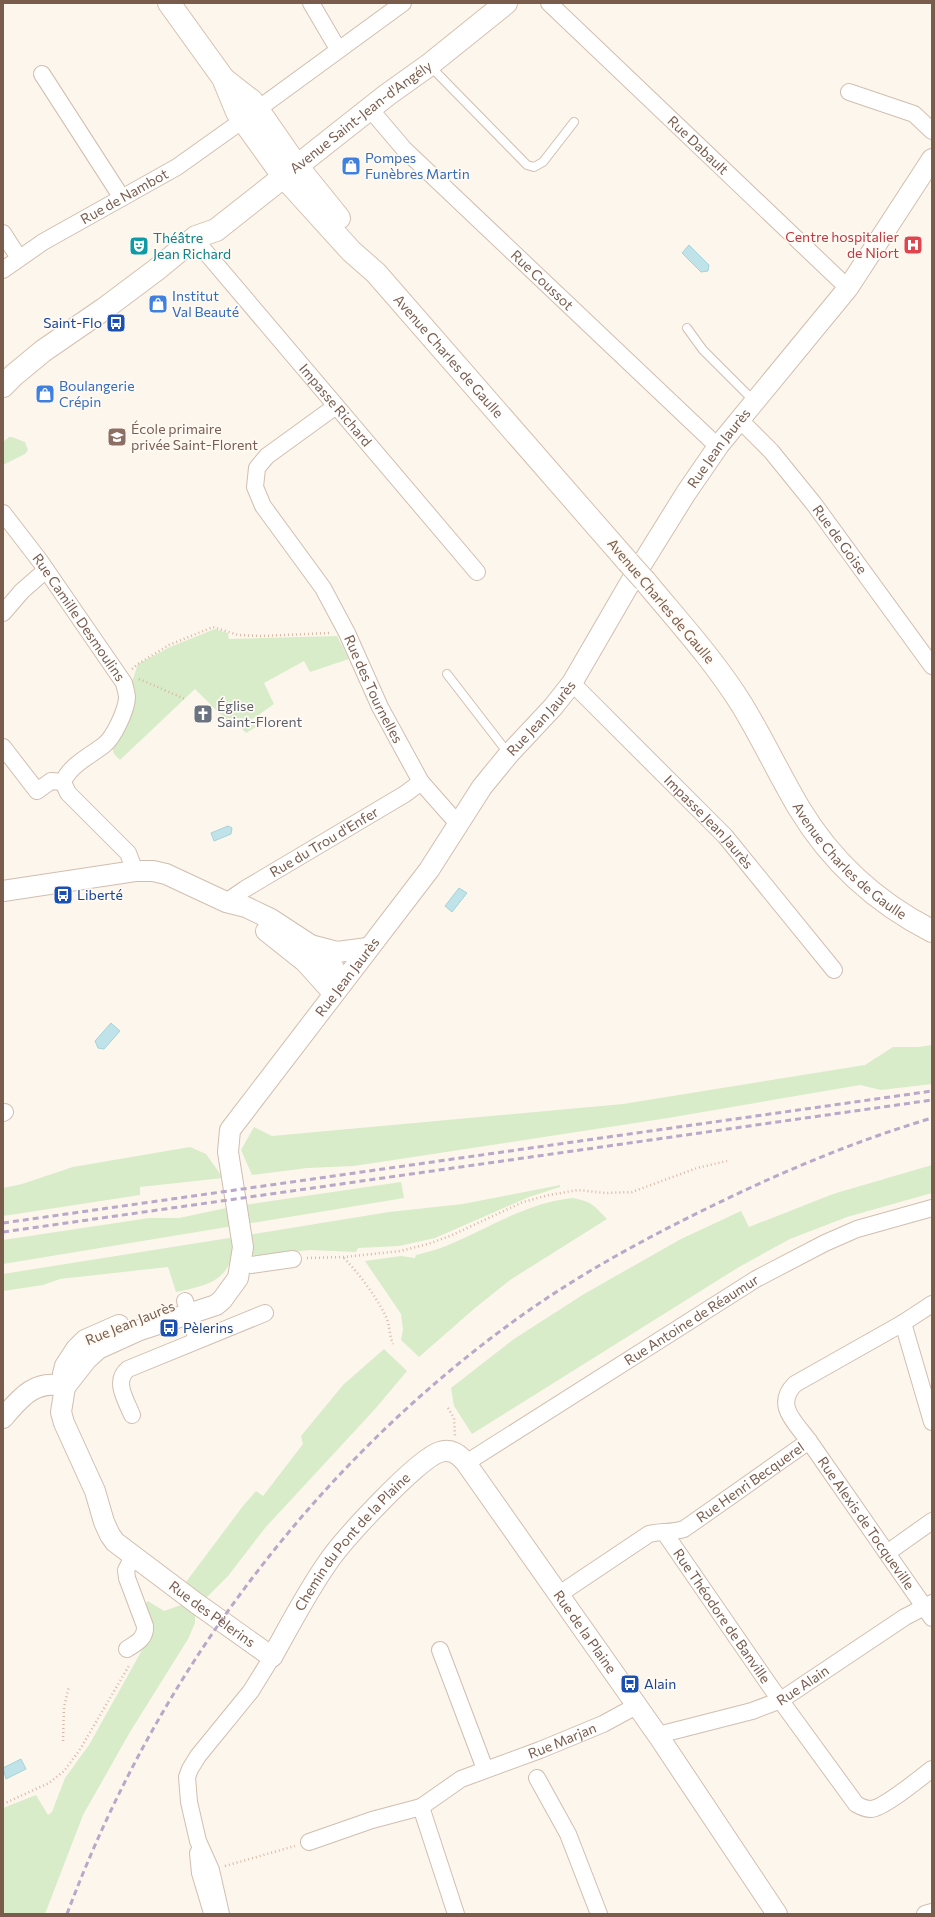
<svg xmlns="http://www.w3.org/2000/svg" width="935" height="1917" font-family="Commissioner,sans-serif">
  <rect width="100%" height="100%" fill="#fdf6ec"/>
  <g fill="#d8ecc9">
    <polygon points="9,437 12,437 25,442 28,450 25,454 3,465 3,442"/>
    <polygon points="215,629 228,633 229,639 337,636 349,659 310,672 304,661 264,683 274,704 251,720 256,727 246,733 231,718 227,721 195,689 120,760 114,754 111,744 138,664 170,647"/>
    <polygon points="932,1045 932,1084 881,1090 860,1085 668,1118 354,1166 307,1168 252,1175 241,1150 254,1127 272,1136 623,1104 865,1065 893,1047 918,1047"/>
    <polygon points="190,1147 206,1154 223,1178 140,1187 140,1195 3,1216 3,1188 22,1184 73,1167"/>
    <polygon points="932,1165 932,1193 847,1217 790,1239 739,1267 472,1434 454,1406 451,1388 514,1339 584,1294 681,1239 741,1211 749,1227 833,1194"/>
    <polygon points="401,1182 404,1198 3,1264 3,1240 149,1218 179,1218 231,1207"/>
    <polygon points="560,1185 560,1187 529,1197 435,1238 399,1246 358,1248 356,1252 310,1250 255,1256 252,1254 248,1235 389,1212 463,1204"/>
    <path d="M572 1198C591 1201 595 1206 607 1219L510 1280 475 1308 419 1357 401 1340 403 1330 401 1314 365 1261 401 1256 415 1258 416 1255C426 1252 436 1250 446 1246 487 1229 526 1203 572 1198Z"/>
    <path d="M235 1237C233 1279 212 1285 176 1292L168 1267 60 1279 43 1285 3 1291V1274Z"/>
    <polygon points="384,1349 407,1371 375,1409 265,1528 228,1576 204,1600 186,1582 243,1506 256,1491 263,1496 303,1444 301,1436 343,1385"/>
    <polygon points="148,1601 164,1611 181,1605 195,1613 195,1623 188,1639 130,1732 83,1815 45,1914 3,1914 3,1808 36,1795 48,1815 52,1812 65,1778 89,1745 151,1634 145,1604"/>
  </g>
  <g fill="#bfe3e8" stroke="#a5d3da">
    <polygon points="689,245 709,265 708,271 701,272 682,253"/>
    <polygon points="228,826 232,828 231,834 214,841 211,833"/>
    <polygon points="459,888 467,893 452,912 445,906"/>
    <polygon points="111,1023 120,1031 104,1049 98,1048 95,1041"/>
    <polygon points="21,1759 26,1769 6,1779 3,1768"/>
  </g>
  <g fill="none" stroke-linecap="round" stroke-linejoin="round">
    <defs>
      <g id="service">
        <polyline points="430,66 527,165 534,167 543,162 574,122"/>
        <polyline points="687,328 703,350 755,402"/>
        <polyline points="447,674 508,753"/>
      </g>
      <g id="minor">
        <polyline points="311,3 338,49"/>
        <path id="s1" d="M549 3 848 288"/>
        <polyline points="42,74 122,198"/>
        <polyline points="849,92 914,114 932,131"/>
        <polyline points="258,109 403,3"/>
        <path id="s2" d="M370 109 404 149 712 441 719 445"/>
        <polyline points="3,233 19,258"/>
        <path id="s3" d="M192 240 203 249 477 572"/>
        <path id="s4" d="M3 270 43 242 177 167 243 120"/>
        <path id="s5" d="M336 406 267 456 257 468 255 487 263 506 323 588 347 633 380 707 421 782 451 816 459 822"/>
        <path id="s6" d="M740 420 771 451 814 504 932 666"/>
        <path id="s7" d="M3 513 40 561 124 683C125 688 127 693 127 698 126 711 114 737 104 745 90 756 70 765 63 782L68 793 128 853 135 871"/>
        <polyline points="3,613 22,591 46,570"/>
        <path id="s8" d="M572 683 725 836 834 970"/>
        <polyline points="3,747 37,791 51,781 63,782"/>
        <path id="s9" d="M226 902 245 889 405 794 421 782"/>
        <polyline points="3,1113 5,1112"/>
        <polyline points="242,1263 251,1265 293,1259"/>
        <polyline points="185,1301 197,1340"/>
        <polyline points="903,1323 932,1422"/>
        <path d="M132 1415C126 1400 113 1381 128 1369L265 1313"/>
        <path id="s10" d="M809 1441 932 1618"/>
        <path id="s11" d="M466 1463 756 1279 825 1243 857 1229 932 1208"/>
        <path id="s12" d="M664 1532 770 1686 856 1804C861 1807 865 1809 871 1809 884 1808 920 1778 932 1769"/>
        <polyline points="887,1553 932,1521"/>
        <path id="s13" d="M558 1595 649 1534C661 1531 672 1533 684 1529L809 1441C795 1422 774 1405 795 1384L903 1323 932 1304"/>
        <path d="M127 1649C136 1643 146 1639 145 1626L127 1578 126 1570 133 1557"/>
        <polyline points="440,1650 485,1769"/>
        <path id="s14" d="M659 1737 666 1733 752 1711 781 1700 905 1617 932 1603"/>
        <polyline points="537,1778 568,1834 599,1914"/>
        <path id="s15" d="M421 1807 461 1779 540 1750 603 1724 636 1706"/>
        <polyline points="309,1842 372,1820 421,1807 456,1914"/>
        <polyline points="198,1853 200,1873 212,1913"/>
        <polyline points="221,1914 211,1870 198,1841 189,1802 187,1777 190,1769 198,1756 251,1691 272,1657"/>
        <polyline points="925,1914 932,1912"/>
      </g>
      <g id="tertiary">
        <polyline points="3,891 135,871 153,871 166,874 226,902 246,907 271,919 323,953 331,963 337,974 339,986"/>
        <polyline points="266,931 305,962 333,993"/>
        <polyline points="314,946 337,952 368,948"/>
        <path id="s16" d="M119 1325 85 1340 76 1349 65 1366 63 1374 65 1387 61 1412 64 1423 95 1491 104 1522 110 1535 115 1542 196 1603 272 1657C290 1625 307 1592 328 1562 343 1540 418 1458 440 1452 451 1448 460 1455 466 1463L659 1737 777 1914"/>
        <path id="s17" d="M65 1387 87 1359 98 1349 140 1330 216 1305 222 1300 238 1278 243 1247 228 1152 230 1130 429 870 482 787 509 754 553 707 572 683 630 583 686 493 719 445 848 288 932 159"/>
        <path d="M3 1418C20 1398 36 1378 65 1387"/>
      </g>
      <g id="secondary">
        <path id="s18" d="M169 3 223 78 237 112 283 176 351 251 376 273 628 562"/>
        <polyline points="225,80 252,101 297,166 339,218"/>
        <path id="s19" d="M3 386 14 375 43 351 104 309 156 270 196 237 216 230 387 95 429 65 506 3"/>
        <path id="s20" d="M645 581C678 621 714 660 742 705 762 738 779 774 799 808 831 861 877 903 932 931"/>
      </g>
    </defs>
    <use href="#service" stroke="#d1beb0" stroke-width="10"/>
    <use href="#minor" stroke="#d1beb0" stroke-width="18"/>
    <use href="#tertiary" stroke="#d1beb0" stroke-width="22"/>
    <use href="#secondary" stroke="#d6c0b0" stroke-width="24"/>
    <g stroke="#d9b8a5" stroke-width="2.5" stroke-dasharray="1 3" stroke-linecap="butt">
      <polyline points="132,669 138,664 169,645 213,627 238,635 262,636 329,633"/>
      <polyline points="139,679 185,699"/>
      <polyline points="307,1258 344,1257 401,1251 428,1244 450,1236 523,1202 549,1195 578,1190 605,1193 632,1192 697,1168 727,1161"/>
      <path d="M344 1258C360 1275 376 1296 386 1317 390 1325 389 1335 393 1344"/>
      <polyline points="448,1408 454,1418 455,1436"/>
      <polyline points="63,1741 64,1707 69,1686"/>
      <polyline points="3,1804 49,1783 64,1771 79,1751 130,1664"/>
      <polyline points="225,1866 295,1846"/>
    </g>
    <use href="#service" stroke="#fff" stroke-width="8"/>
    <use href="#minor" stroke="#fff" stroke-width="16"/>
    <use href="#tertiary" stroke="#fff" stroke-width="20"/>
    <use href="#secondary" stroke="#fff" stroke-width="22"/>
    <g stroke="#b9a8c9" stroke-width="3" stroke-dasharray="6 4" stroke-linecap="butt">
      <polyline points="3,1223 932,1091"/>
      <polyline points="3,1232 932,1100"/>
      <path d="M67 1914C155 1679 311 1468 514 1321 577 1275 646 1238 716 1204 786 1170 858 1140 932 1118"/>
    </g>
    <defs>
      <polyline id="secondary-bridge" points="628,562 645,581"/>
    </defs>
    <use href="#secondary-bridge" stroke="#d6c0b0" stroke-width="24" stroke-linecap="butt"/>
    <use href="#secondary-bridge" stroke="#fff" stroke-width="22"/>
  </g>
  <defs>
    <symbol id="shop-square" viewBox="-11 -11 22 22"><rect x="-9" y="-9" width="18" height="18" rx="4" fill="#3f7fe0" stroke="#fffaf3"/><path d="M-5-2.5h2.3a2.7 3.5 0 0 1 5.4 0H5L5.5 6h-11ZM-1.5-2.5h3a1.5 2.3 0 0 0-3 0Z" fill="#fff"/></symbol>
    <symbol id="hospital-square" viewBox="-11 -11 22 22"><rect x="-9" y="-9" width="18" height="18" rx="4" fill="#e0444e" stroke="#fffaf3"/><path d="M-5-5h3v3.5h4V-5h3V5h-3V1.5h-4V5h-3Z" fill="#fff"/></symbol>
    <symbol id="theatre-square" viewBox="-11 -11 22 22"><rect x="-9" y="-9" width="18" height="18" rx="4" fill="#0f9aa8" stroke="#fffaf3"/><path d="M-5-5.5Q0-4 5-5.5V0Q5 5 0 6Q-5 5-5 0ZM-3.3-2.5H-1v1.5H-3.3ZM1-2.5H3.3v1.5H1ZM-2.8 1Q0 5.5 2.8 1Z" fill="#fff"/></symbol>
    <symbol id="bus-square" viewBox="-11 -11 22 22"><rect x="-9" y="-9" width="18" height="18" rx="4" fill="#1a4fb4" stroke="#fffaf3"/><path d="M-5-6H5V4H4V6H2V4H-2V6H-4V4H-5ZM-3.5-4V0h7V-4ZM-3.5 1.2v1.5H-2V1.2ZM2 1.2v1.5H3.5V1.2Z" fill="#fff"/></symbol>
    <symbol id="school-square" viewBox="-11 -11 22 22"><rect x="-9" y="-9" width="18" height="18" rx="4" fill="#8d6e63" stroke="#fffaf3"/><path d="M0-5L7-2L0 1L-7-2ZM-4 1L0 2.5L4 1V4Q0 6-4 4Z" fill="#fff"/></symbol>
    <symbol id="church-square" viewBox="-11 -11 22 22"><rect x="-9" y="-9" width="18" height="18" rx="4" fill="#6b7280" stroke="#fffaf3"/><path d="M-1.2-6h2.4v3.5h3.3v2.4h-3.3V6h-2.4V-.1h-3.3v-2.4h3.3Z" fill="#fff"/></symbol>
  </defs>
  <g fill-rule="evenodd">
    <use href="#shop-square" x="340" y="155" width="22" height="22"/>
    <use href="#hospital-square" x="902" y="234" width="22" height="22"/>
    <use href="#theatre-square" x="128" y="235" width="22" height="22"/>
    <use href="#shop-square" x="147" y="293" width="22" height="22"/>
    <use href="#bus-square" x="105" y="312" width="22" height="22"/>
    <use href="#shop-square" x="34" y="383" width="22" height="22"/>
    <use href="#school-square" x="106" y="426" width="22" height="22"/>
    <use href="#church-square" x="192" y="703" width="22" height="22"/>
    <use href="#bus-square" x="52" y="884" width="22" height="22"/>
    <use href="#bus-square" x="158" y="1317" width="22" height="22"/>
    <use href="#bus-square" x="619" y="1673" width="22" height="22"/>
  </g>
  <g text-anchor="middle" stroke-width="3.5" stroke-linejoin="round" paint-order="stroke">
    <g font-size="14" fill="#7a5c4d" stroke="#fffaf3">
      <text dy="5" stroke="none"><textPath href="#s19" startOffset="449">Avenue Saint-Jean-d'Angély</textPath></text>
      <text dy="5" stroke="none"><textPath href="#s1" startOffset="206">Rue Dabault</textPath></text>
      <text dy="5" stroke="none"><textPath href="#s4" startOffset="142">Rue de Nambot</textPath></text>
      <text dy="5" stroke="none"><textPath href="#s2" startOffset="243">Rue Coussot</textPath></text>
      <text dy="5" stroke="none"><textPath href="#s18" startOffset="453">Avenue Charles de Gaulle</textPath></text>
      <text dy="5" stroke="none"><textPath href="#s3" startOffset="219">Impasse Richard</textPath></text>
      <text dy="5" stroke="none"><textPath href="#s17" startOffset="1202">Rue Jean Jaurès</textPath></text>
      <text dy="5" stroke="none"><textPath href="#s6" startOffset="156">Rue de Goise</textPath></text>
      <text transform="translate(661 601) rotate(50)" y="5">Avenue Charles de Gaulle</text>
      <text dy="5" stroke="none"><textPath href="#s7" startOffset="129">Rue Camille Desmoulins</textPath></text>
      <text dy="5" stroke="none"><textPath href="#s5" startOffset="355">Rue des Tournelles</textPath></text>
      <text dy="5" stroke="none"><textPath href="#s17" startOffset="878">Rue Jean Jaurès</textPath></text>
      <text dy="5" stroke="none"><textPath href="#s8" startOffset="195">Impasse Jean Jaurès</textPath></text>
      <text dy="5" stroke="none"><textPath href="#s9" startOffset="115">Rue du Trou d'Enfer</textPath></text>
      <text dy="5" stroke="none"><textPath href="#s20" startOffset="349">Avenue Charles de Gaulle</textPath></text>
      <text dy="5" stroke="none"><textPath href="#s17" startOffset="554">Rue Jean Jaurès</textPath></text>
      <text dy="5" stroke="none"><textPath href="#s11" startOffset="267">Rue Antoine de Réaumur</textPath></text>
      <text transform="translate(130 1323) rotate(-22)" y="5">Rue Jean Jaurès</text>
      <text dy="5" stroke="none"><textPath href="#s13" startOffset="226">Rue Henri Becquerel</textPath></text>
      <text dy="5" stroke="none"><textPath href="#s10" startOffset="100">Rue Alexis de Tocqueville</textPath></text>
      <text dy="5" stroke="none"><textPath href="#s16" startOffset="594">Chemin du Pont de la Plaine</textPath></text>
      <text dy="5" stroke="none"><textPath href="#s16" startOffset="379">Rue des Pèlerins</textPath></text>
      <text dy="5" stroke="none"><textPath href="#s12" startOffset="102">Rue Théodore de Banville</textPath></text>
      <text dy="5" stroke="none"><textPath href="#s16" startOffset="958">Rue de la Plaine</textPath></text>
      <text dy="5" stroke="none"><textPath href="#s14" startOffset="154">Rue Alain</textPath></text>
      <text dy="5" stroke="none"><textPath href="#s15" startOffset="157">Rue Marjan</textPath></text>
    </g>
    <g font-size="14" fill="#366cbe" stroke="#fffaf3" text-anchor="start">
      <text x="365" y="163">Pompes<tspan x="365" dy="16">Funèbres Martin</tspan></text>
      <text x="172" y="301">Institut<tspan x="172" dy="16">Val Beauté</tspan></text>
      <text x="59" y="391">Boulangerie<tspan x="59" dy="16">Crépin</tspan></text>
    </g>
    <g font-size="14" fill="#be3a42" stroke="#fffaf3" text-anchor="end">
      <text x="899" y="242">Centre hospitalier<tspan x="899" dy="16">de Niort</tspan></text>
    </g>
    <g font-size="14" fill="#0d838f" stroke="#fffaf3" text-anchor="start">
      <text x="153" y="243">Théâtre<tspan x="153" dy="16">Jean Richard</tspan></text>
    </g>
    <g font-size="14" fill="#164399" stroke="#fffaf3" text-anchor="start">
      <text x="102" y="328" text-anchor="end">Saint-Flo</text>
      <text x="77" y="900">Liberté</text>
      <text x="183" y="1333">Pèlerins</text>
      <text x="644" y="1689">Alain</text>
    </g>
    <g font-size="14" fill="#785e54" stroke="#fffaf3" text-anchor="start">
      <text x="131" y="434">École primaire<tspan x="131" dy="16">privée Saint-Florent</tspan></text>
    </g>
    <g font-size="14" fill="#5b616d" stroke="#fffaf3" text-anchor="start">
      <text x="217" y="711">Église<tspan x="217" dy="16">Saint-Florent</tspan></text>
    </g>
  </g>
  <rect width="935" height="1917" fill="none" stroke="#7a5c4d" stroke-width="8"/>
</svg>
